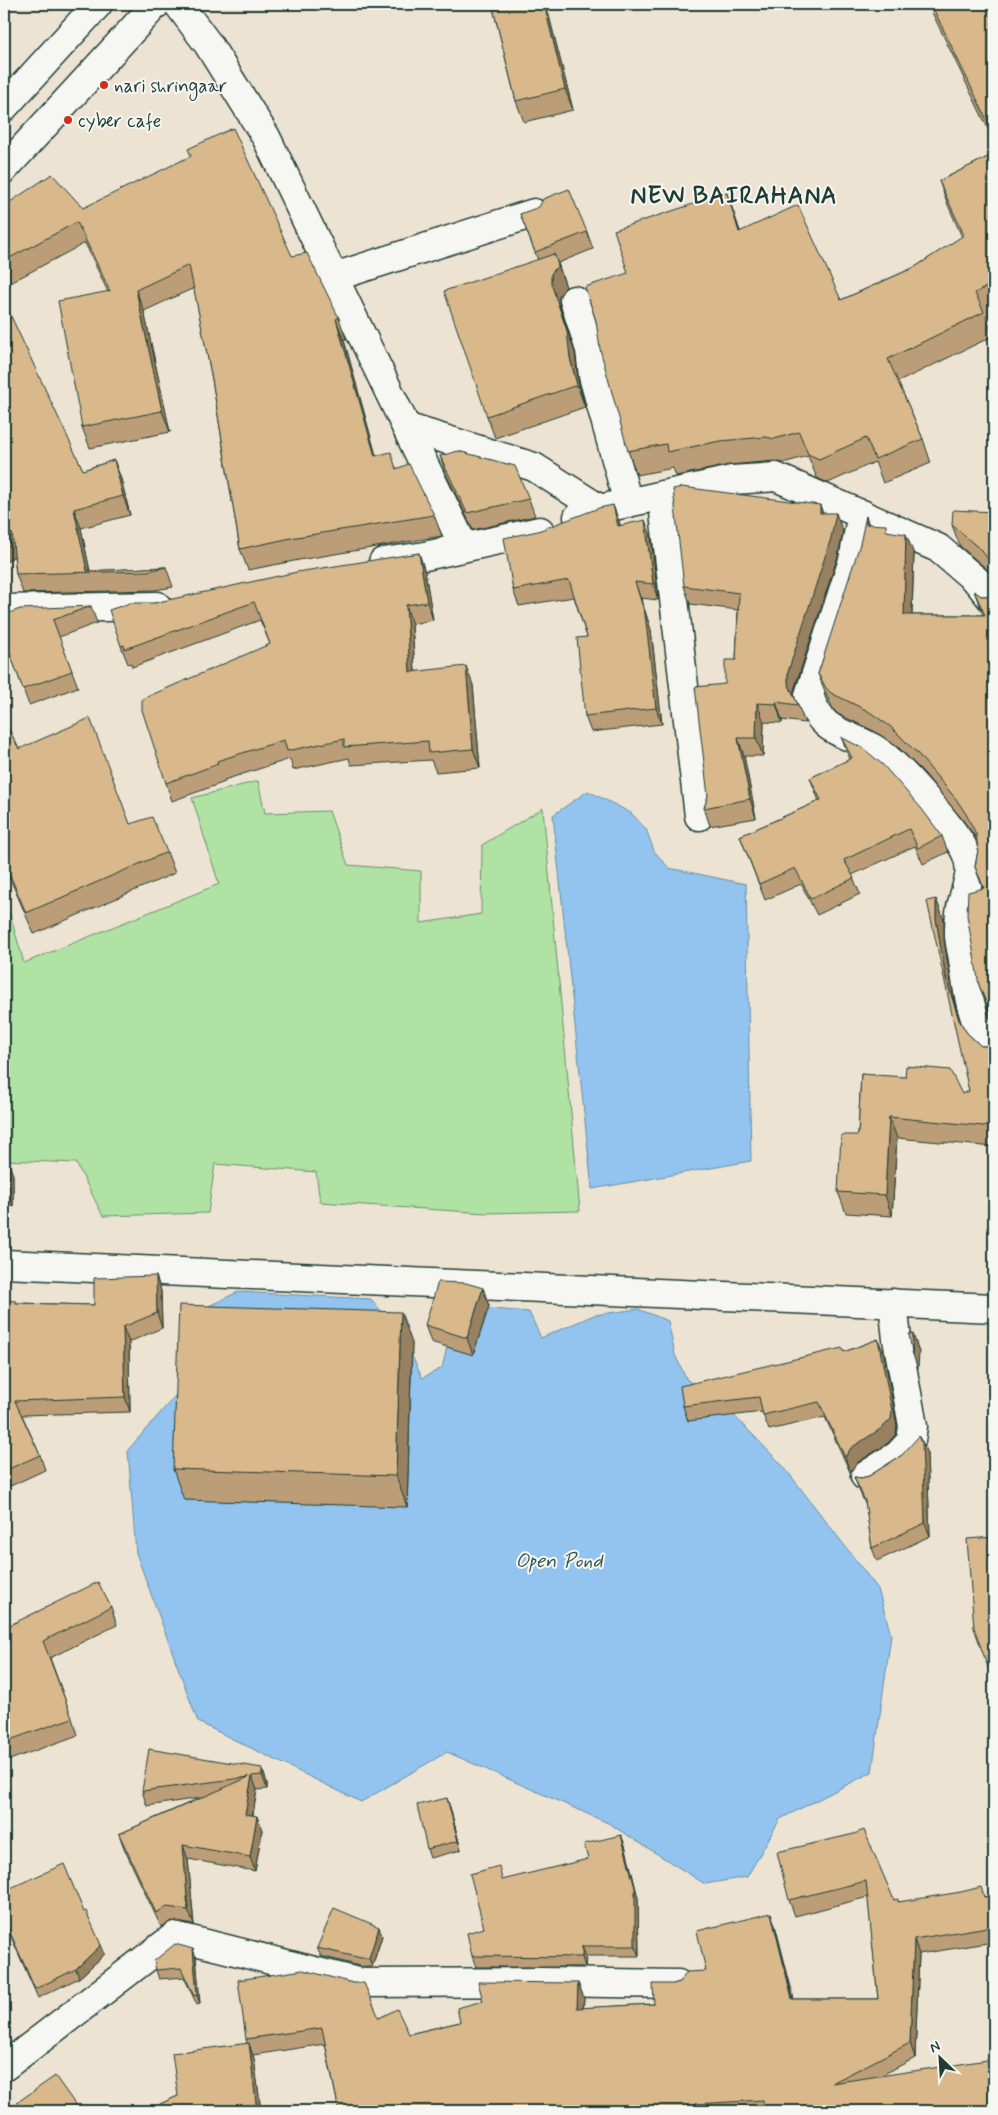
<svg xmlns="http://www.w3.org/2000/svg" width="998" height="2115" font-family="Mynerve,sans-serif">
  <rect width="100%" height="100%" fill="#ede3d3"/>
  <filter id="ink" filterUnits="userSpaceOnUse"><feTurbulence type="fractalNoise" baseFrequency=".02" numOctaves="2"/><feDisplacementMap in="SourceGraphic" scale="10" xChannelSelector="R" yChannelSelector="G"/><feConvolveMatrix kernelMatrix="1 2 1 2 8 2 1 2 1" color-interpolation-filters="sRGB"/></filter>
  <g filter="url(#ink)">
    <polygon fill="#afe2a3" stroke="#67906c" points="258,781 265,813 329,811 348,865 421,871 421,923 481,914 482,845 543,808 580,1211 485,1213 320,1202 316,1172 215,1164 208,1213 103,1216 76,1163 4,1160 4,894 24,963 219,884 192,798"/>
    <g fill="#93c4ef" stroke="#658ea4">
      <polygon points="588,791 631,813 646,829 654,851 669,868 746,884 751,1161 592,1189 553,815"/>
      <polygon points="238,1292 371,1299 403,1336 422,1378 442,1368 451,1330 466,1307 529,1312 541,1338 594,1315 638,1309 668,1321 675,1355 687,1380 713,1394 784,1467 878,1589 891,1635 872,1772 780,1819 747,1877 705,1884 608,1823 447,1752 361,1802 198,1722 136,1553 128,1450 181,1389 190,1315"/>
    </g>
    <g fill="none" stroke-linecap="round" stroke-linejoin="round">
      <defs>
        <g id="minor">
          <polyline points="178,4 208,44 266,137 464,547"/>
          <polyline points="334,277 534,213"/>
          <polyline points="574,300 590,350 593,376 628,503"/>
          <polyline points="406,427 534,467 600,509"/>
          <polyline points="662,495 699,816"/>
          <path d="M862 514 853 560 809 695C822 737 848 731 879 752 899 765 956 831 966 853 974 872 967 882 963 900 960 909 959 921 959 930 958 940 962 951 963 960 968 990 971 1031 994 1052"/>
          <polyline points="578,517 600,509 732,480 776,477 938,548 977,581 994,602"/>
          <polyline points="383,562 425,556 540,531"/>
          <polyline points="4,609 157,606"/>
          <polyline points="4,1264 994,1308"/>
          <polyline points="865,1476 898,1455 911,1441 913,1426 897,1339 893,1303"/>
          <polyline points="4,2067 175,1936 362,1983 541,1982 678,1984"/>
        </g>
        <g id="major">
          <polyline points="4,107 98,4"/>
          <polyline points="4,169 156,4"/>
        </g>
      </defs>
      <use href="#minor" stroke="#1f3d34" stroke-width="31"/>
      <use href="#major" stroke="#1f3d34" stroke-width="31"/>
      <use href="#minor" stroke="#f6f6f2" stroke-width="28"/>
      <use href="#major" stroke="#f6f6f2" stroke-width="28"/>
    </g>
    <g fill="#bb9e78" stroke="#1f3d34">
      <polygon points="492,4 546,4 573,110 524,122 516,101"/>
      <polygon points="928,4 994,4 994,141"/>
      <polygon points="994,154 994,312 986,316 993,336 898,382 923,439 931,463 883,483 875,462 828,483 817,478 808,456 783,463 775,461 729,465 676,476 673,468 637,475 628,451 628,273 727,193 740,231 841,300 915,267 962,237 948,205 939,181"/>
      <polygon points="4,206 83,208 292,256 339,318 346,339 344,340 376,456 397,468 434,515 442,536 299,560 248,570 240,549 212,379 194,288 144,311 170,432 90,448 82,427 108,292 85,243 4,286"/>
      <polygon points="520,214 587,232 593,249 558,263 566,287 559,296 559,305 575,353 578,380 585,407 495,438 487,416 538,260"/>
      <polygon points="4,313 83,470 114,460 121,479 130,515 81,528 90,571 166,567 173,587 155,590 23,593 16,574 14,556 4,564"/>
      <polygon points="440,456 529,499 535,516 473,530 446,474"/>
      <polygon points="994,512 994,577 989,571 960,546 952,525"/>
      <polygon points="823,513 843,532 838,556 794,690 794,696 798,705 805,723 782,720 782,723 764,722 763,756 744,756 756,818 710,826 704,808 708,796 725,684 736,660 738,610 690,604 684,586"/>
      <polygon points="619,521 620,525 651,536 658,600 641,598 651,630 662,724 591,732 585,716 587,637 574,597 519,606 513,590 538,531"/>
      <polygon points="869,524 888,531 914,554 912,615 983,615 974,591 981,596 989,596 994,594 994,1026 979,985 983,889 975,867 978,850 976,841 974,835 963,820 924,773 899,748 876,732 838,714 833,709 826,694 818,674"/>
      <polygon points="419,553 425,572 433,620 412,624 415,671 473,685 480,768 436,772 431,760 351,765 349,758 293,770 290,759 224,780 225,782 172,801 166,783 270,644 260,620 132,667 131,663 128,664 121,646 154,603"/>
      <polygon points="91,606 97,623 59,637 78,687 29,705 4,637"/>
      <polygon points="4,720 19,749 130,824 167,852 175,873 34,934 8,874 4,876"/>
      <polygon points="841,737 942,836 948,852 923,864 915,846 852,875 860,894 817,915 801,884 765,900 740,836 819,801 810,778 850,759"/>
      <polygon points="936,899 944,920 944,940 954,1000 961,1023 967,1033 981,1046 990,1046 994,1044 994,1147 897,1138 892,1216 846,1213 838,1192 858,1135 861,1074 962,1094 969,1091"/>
      <polygon points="4,1154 13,1175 13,1206 4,1205"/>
      <polygon points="156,1276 161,1291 162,1328 129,1342 130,1412 22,1415 40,1455 45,1470 4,1489 4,1300 17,1303 94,1305"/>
      <polygon points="483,1288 489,1306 473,1355 431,1342 425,1325"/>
      <polygon points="878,1339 884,1354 897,1426 896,1434 888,1443 857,1463 850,1472 825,1417 769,1430 762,1412 688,1421 683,1406 844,1352"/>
      <polygon points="412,1343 407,1507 184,1500 173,1469"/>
      <polygon points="921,1441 927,1454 930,1536 877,1561 872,1548 866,1506 859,1490 854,1477 861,1478 869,1476 902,1455"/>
      <polygon points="111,1607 117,1625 50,1658 78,1735 4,1762 4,1628"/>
      <polygon points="262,1768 267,1783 267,1789 257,1790 253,1815 262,1830 255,1871 188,1859 194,1925 172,1921 161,1927 124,1848 119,1834 200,1798 147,1806 142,1791"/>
      <polygon points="450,1807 461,1850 430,1858 427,1849"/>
      <polygon points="854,1834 894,1900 899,1902 994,1896 994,1942 919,1954 915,2058 882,2075 994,2111 338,2111 337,2101 325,2044 253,2055 254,2059 261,2111 162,2111 160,2104 178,2096 247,2043 246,2039 379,2018 409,2034 460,2022 578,1983 584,1998 583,2008 654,2004 673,1984 680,1982 706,1971 771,1913 776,1929 794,1999 878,1999 868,1897 795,1916 789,1900"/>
      <polygon points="621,1835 625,1845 638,1898 639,1956 586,1956 585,1967 476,1967 472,1956 484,1928 588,1859"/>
      <polygon points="4,1891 84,1912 105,1954 79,1978 38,1998 4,1921"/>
      <polygon points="382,1936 372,1967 364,1967 321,1956 317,1948"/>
      <polygon points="196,1957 200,2004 197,2005 184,1977 159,1979 156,1970"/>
    </g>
    <g fill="#988161" stroke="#1f3d34">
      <polygon points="544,4 546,4 573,110 565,89"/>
      <polygon points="727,193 748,256 739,232"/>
      <polygon points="554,254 566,287 559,296 559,305 575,353 578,380 585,407 577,385 551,283 551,274"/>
      <polygon points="136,290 144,311 170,432 162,411"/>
      <polygon points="336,319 344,340 382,477 375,456"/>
      <polygon points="114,460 121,479 130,515 123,496"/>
      <polygon points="613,505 619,521 624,542 618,526"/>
      <polygon points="820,505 827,524 820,513"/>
      <polygon points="74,509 81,528 90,572 87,572"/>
      <polygon points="836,513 843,532 838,556 794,690 794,701 788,683 788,672"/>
      <polygon points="866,516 873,537 866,524"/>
      <polygon points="645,520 651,536 658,600 653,584"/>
      <polygon points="12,533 19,552 4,564 4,539"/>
      <polygon points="906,534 914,554 911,635 904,615"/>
      <polygon points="419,553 425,572 433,620 427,602"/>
      <polygon points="635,582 651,630 662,724 656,708"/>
      <polygon points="406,605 412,624 416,690 410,672"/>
      <polygon points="466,666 473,685 480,768 473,749"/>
      <polygon points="776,702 782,720 782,723 776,704"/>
      <polygon points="757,703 764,722 763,756 756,738"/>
      <polygon points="738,738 744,756 756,818 750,799"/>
      <polygon points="936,899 944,920 944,940 954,1000 967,1041 946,979 936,919"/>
      <polygon points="889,1117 897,1138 892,1216 885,1195"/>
      <polygon points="6,1154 13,1175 13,1206 6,1185"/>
      <polygon points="156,1276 161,1291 162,1328 157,1313"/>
      <polygon points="483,1288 489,1306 473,1355 467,1338"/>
      <polygon points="401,1312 412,1343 407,1507 396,1476"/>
      <polygon points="123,1327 129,1342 130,1412 125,1397"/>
      <polygon points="913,1334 919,1352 918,1369 912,1352"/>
      <polygon points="878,1339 884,1354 897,1426 896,1434 888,1443 857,1463 850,1472 845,1457 851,1448"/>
      <polygon points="919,1436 922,1444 922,1441 927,1454 930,1536 925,1523"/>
      <polygon points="262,1768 267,1783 267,1789 262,1775"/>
      <polygon points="252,1776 257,1790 250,1828 245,1814"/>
      <polygon points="447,1798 450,1807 461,1850 458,1841"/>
      <polygon points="257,1816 262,1830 255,1871 250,1857"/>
      <polygon points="621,1835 625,1845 638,1898 639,1956 635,1946"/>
      <polygon points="183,1845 188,1859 194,1925 188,1910"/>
      <polygon points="771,1913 776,1929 797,2014 792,1999"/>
      <polygon points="379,1927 382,1936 372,1967 369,1958"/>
      <polygon points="914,1939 919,1954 915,2058 910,2043"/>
      <polygon points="101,1945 105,1954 79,1978 76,1969"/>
      <polygon points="582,1946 586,1956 585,1967 582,1957"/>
      <polygon points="193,1949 196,1957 200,2004 197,1995"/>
      <polygon points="578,1983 584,1998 582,2024 577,2008"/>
      <polygon points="249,2043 254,2059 261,2111 257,2111"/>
    </g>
    <g fill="#d9b88b" stroke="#1f3d34">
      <polygon points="492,4 544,4 565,89 516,101"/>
      <polygon points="931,4 994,4 994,138 989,124"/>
      <polygon points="233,128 292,256 307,253 339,318 336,319 375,456 391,452 396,469 409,464 434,515 291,538 240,549 212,379 189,265 136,290 162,411 82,427 58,301 110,291 77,222 4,261 4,206 52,174 83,208 191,156 188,149"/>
      <polygon points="994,154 994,283 975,293 984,312 888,359 923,439 875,459 866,438 819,459 808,454 799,432 774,439 766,437 720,441 667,452 666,444 628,451 600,349 596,321 585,287 628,273 614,230 727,193 739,232 798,205 841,300 915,267 964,235 939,181"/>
      <polygon points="569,189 587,232 535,252 520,214 539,207 543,199"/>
      <polygon points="554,254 558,265 551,274 551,283 567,331 570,358 577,385 487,416 444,291"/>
      <polygon points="9,312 83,470 114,460 123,496 74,509 87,571 166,567 148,571 16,574 12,533 4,539 4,313"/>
      <polygon points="458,451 515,466 529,499 467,513 440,456"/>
      <polygon points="682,487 820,505 820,513 836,513 831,538 788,672 788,683 798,705 776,702 776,704 757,703 756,738 738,738 750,799 704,808 708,796 695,687 725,684 725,660 736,660 739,593 684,586 673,489"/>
      <polygon points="613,505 618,526 645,520 653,584 635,582 645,614 656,708 585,716 577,638 587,637 569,580 513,590 504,538 538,531 599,508"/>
      <polygon points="953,510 994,512 994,566 981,550 952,525"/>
      <polygon points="866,516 866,524 886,525 886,531 906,534 904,615 985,615 974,591 981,596 989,596 994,594 994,1017 987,1005 979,985 967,915 968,892 984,888 975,867 978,850 976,834 966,814 956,799 917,753 891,727 868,711 831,693 826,688 818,674 860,544"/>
      <polygon points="419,553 427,602 406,605 410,672 466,666 473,749 429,753 428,741 344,747 344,739 287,751 284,740 217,761 218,764 166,783 142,710 142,699 270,644 254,602 125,649 124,645 121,646 109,610 130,603 154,603 297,572"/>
      <polygon points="91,606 53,620 72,671 23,689 4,637 4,615 20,609"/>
      <polygon points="90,718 130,824 152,817 167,852 26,913 4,861 4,720 19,749"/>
      <polygon points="841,737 864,749 883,765 921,808 942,836 918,848 909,829 844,860 854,878 811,899 795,868 759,884 740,836 821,800 810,778 852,758"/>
      <polygon points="936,899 936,919 946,979 959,1020 967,1033 981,1046 990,1046 994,1044 994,1127 889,1117 885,1195 838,1192 841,1135 858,1135 861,1074 905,1077 906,1066 950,1070 962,1094 969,1091 927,901"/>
      <rect x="4" y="1154" width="2" height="31"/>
      <polygon points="156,1276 157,1313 123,1327 125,1397 15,1401 40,1455 4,1471 4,1300 16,1301 16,1303 94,1305 94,1278"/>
      <polygon points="438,1282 466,1283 483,1288 467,1338 425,1325"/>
      <polygon points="179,1305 401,1312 396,1476 173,1469"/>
      <polygon points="909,1334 913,1334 912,1352"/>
      <polygon points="878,1339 892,1411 891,1419 882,1428 851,1448 845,1457 819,1402 763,1415 759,1397 683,1406 680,1386 842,1348 844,1352"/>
      <polygon points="919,1436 920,1441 922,1441 925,1523 872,1548 865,1501 854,1477 861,1478 869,1476 902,1455"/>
      <polygon points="994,1537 994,1684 974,1628 967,1539"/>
      <polygon points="98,1582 111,1607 43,1641 72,1718 4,1742 4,1628"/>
      <polygon points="149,1749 262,1768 262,1775 252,1776 245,1814 257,1816 250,1857 183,1845 188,1910 167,1907 156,1913 119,1834 249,1777 142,1791"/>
      <polygon points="447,1798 458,1841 427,1849 417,1805"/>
      <polygon points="864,1830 894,1900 898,1899 898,1902 961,1892 981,1887 984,1897 994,1896 994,1926 914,1939 910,2043 832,2083 994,2059 994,2111 762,2111 763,2100 696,2104 696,2111 338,2111 337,2101 322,2028 246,2039 238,1980 303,1970 353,1983 364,1983 379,2018 397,2009 409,2034 460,2022 457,2008 483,2001 478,1982 578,1983 577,2008 654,2004 653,1984 673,1984 680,1982 687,1972 706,1971 697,1931 771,1913 792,1999 878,1999 866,1881 789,1900 777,1852 854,1834"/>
      <polygon points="621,1835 635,1888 635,1946 582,1946 582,1957 472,1956 467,1933 484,1928 470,1874 499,1866 502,1880 588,1859 584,1844"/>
      <polygon points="64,1864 84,1912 86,1911 101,1945 76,1969 35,1989 4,1919 4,1891"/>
      <polygon points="334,1908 379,1927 369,1958 361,1958 317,1948"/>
      <polygon points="175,1944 193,1949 197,1995 194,1996 181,1968 156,1970 154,1961"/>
      <polygon points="249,2043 257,2111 163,2111 160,2104 178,2096 172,2053"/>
      <polygon points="55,2076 80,2111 5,2111"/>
    </g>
  </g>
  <g fill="#c8321e" stroke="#f6f6f2" stroke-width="2">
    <circle cx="104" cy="85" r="5"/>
    <circle cx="68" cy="120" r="5"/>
  </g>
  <g text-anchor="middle" stroke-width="4" stroke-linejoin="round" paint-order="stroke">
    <g font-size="19" fill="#1f3d34" stroke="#f6f6f2" text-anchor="start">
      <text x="114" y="92">nari shringaar</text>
      <text x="78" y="127">cyber cafe</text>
    </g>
    <g font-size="20" font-style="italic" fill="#365859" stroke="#f6f6f2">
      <text x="559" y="1567">Open Pond</text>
    </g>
    <g font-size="24" font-weight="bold" letter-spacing="1" fill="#1f3d34" stroke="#f6f6f2">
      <text x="734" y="203">NEW BAIRAHANA</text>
    </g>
  </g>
  <rect width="998" height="2115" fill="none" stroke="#f6f6f2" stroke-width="20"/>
  <rect x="10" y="10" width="978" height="2095" fill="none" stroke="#1f3d34" stroke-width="2" filter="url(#ink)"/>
  <g transform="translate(940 2058) rotate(335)" stroke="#f6f6f2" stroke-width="4" paint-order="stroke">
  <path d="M0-4L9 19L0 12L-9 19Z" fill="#1f3d34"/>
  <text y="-8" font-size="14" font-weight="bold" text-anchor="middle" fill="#1f3d34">N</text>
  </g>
</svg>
